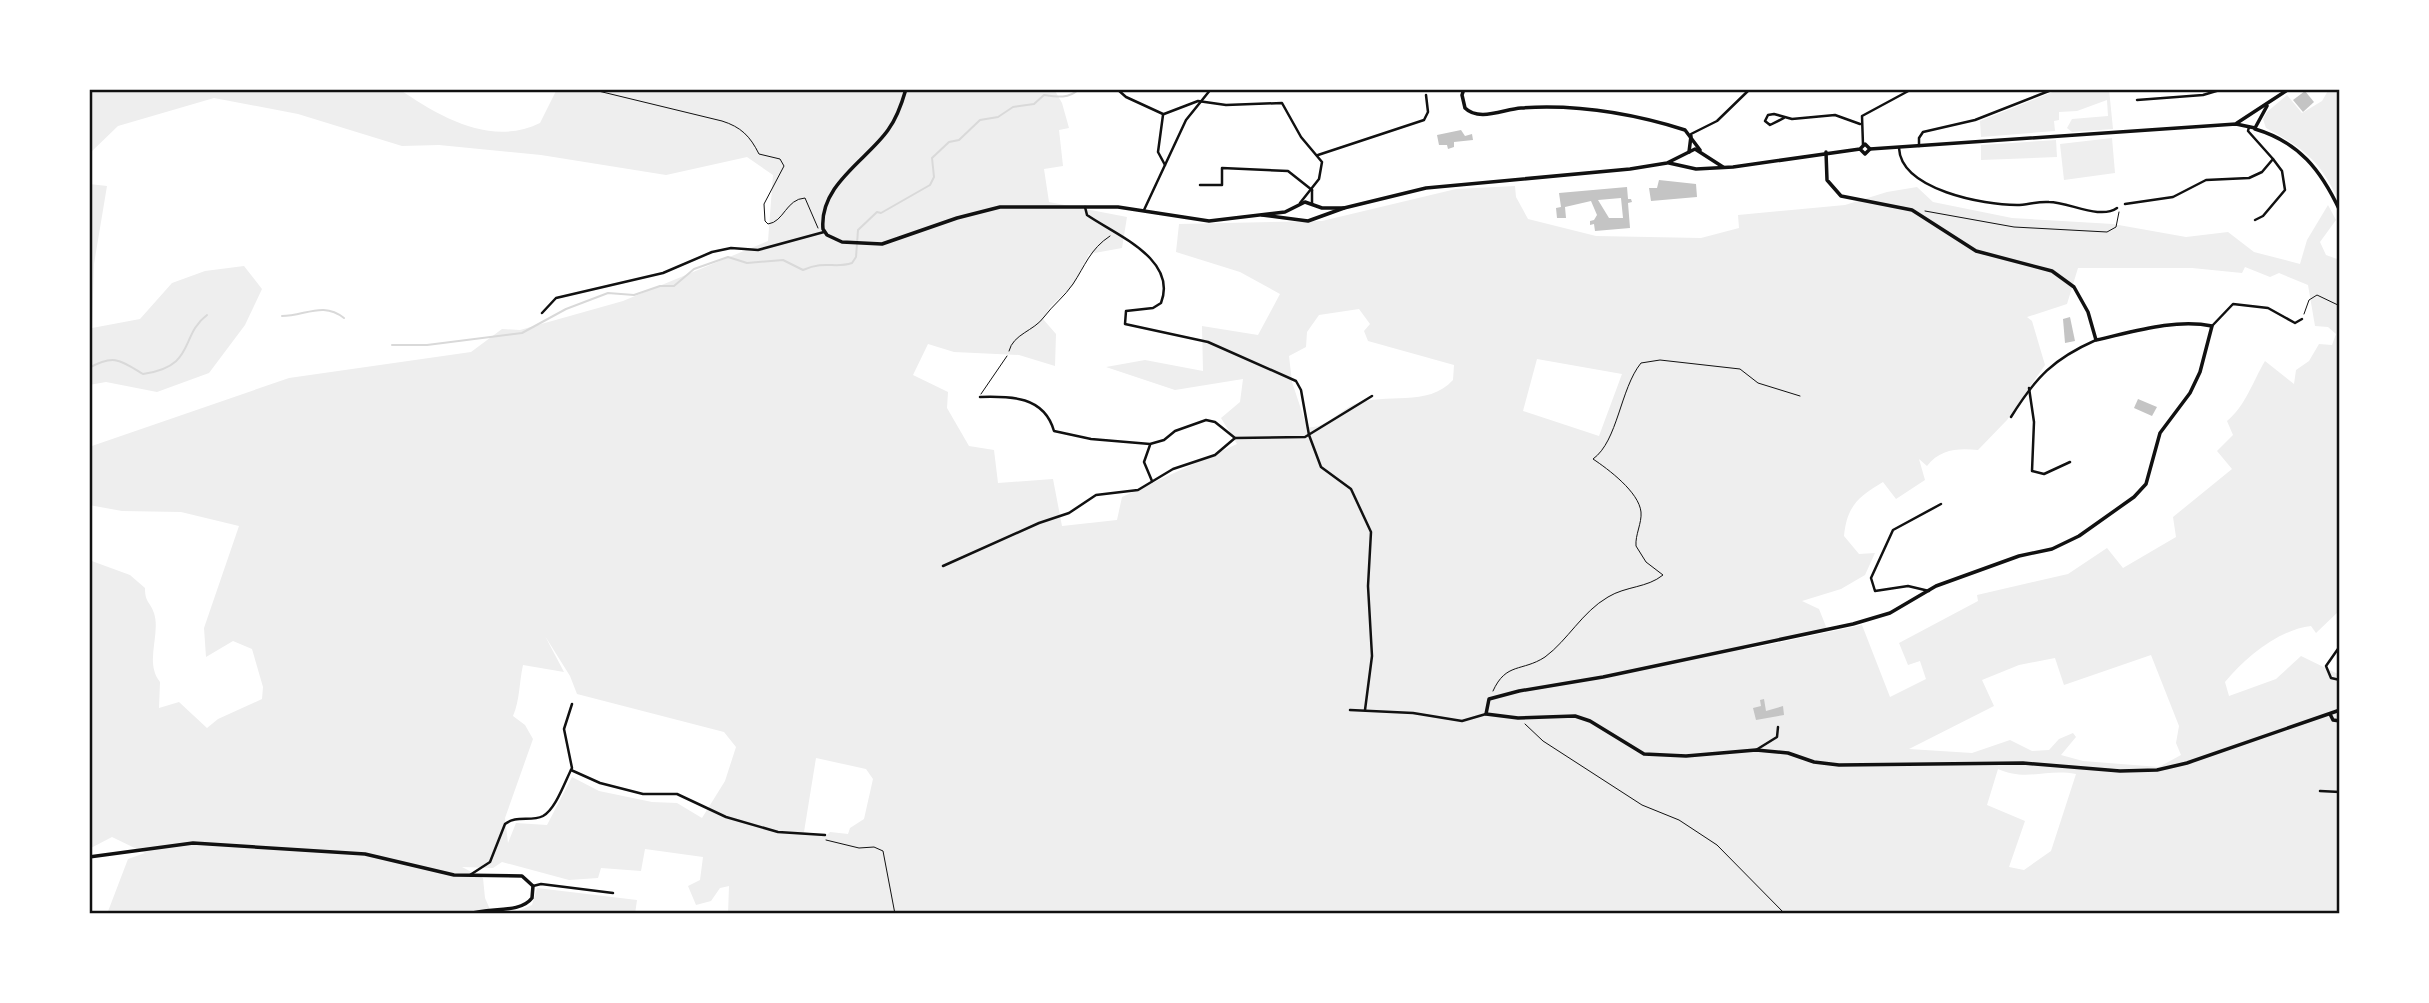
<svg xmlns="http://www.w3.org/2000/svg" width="2429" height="1003" font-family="'Roboto Condensed',sans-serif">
  <rect width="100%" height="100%" fill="#fff"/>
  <g fill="#eee" fill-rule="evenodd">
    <path d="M89 89H399C440 117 491 147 540 123L557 89H1054L1062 103 1069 128 1059 130 1063 166 1044 169 1049 202 1127 217 1122 248 1089 254 1073 285 1050 307 1043 319 1056 334 1055 366 1019 355 954 352 928 344 913 375 948 392 947 408 969 446 994 450 998 483 1053 479 1062 526 1117 520 1122 497 1237 444 1221 418 1240 402 1243 379 1175 390 1106 367 1145 360 1203 371 1202 326 1258 335 1280 294 1240 272 1176 252 1179 224 1322 221 1456 189 1515 186 1516 197 1528 219 1596 236 1701 238 1739 228 1738 215 1845 205 1887 192 1917 187 1933 202 2012 218 2113 224 2186 237 2228 232 2254 252 2300 264 2307 240 2328 205 2336 220 2320 242 2326 255 2340 260V610L2316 633 2311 626C2278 630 2246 657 2225 682L2229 696 2276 679 2301 656 2340 675V914H728L729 886 720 888 711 901 696 905 688 886 700 880 703 857 645 849 641 871 601 868 598 878 569 880 502 862 493 868 462 867 483 878 485 898 492 914H107L128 859 145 853 112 837 89 849V560L130 575 145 588C145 603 150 601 154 613 161 635 144 662 160 682L159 708 179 702 207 728 218 719 262 699 263 687 252 649 233 641 206 657 204 628 239 526 181 512 122 511 89 505V447L289 378 471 352 502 329 520 330 623 301 768 241 773 175 747 157 666 175 541 155 439 145 402 146 298 114 214 98 118 126 89 154ZM2245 267 2270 277 2279 273 2308 285 2315 326 2328 327 2336 334 2332 345 2319 344 2309 361 2296 370 2294 384 2265 361C2252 383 2246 405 2227 421L2233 435 2217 451 2232 469 2173 517 2176 537 2123 568 2107 548 2068 574 1977 595 1978 601 1899 643 1908 665 1920 661 1926 679 1890 697 1862 625 1744 650V647L1827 629 1819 609 1802 601 1841 589 1865 575 1875 553 1859 554 1844 536C1847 506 1858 497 1883 482L1896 499 1925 480 1919 459 1927 466C1940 449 1958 448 1978 450L2007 420 2045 365 2032 321 2027 317 2067 304 2078 268H2192L2242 273ZM1359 309 1370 324 1364 331 1368 341 1454 365 1453 380C1428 408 1385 392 1355 404 1340 410 1324 430 1307 427L1292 382 1289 356 1306 347 1307 332 1319 315ZM1537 359 1622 374 1599 436 1523 411ZM545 636 570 676 577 694 724 732 736 747 725 781 702 818 677 803 652 802 599 791 572 777 547 825 516 823 508 843 505 818 533 739 525 725 513 716C520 700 519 683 523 665L564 672ZM2151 655 2179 726 2176 743 2181 755 2159 767 2083 761 2061 755 2076 737 2073 733 2059 739 2049 750 2032 751 2010 740 1972 753 1909 749 1994 706 1982 680 2019 665 2055 658 2064 685ZM816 758 866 769 873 779 864 819 850 828 848 834 830 832 826 836 804 832ZM1998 769C2027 782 2046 768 2076 774L2051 851 2024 870 2009 867 2025 821 1987 805Z"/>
    <polygon points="2060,89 2109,89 2113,129 2072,132 2067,128 2072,119 2108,116 2107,100 2077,111 2059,112 2059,120 2054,121 2055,131 1981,137 1980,121"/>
    <path d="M2329 89H2340V204C2321 161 2306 150 2266 128L2263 119 2267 112 2287 95 2302 113 2322 101Z"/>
    <polygon points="2112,138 2115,173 2064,180 2060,144"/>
    <polygon points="2056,140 2057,157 1981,160 1981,145"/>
    <polygon points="89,184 107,186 94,264 92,328 140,319 172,283 205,271 244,266 262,289 245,325 209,373 157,392 106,382 89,385"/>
    <polygon points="537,888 637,900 635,914 521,914 518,911 532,905"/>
  </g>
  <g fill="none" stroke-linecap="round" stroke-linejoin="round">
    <g stroke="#d9d9d9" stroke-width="2">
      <path d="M282 316C305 316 323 301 344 318"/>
      <path d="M392 345H427L522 333 566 309 608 293 634 295 660 286H674L694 269 728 257 747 263 783 260 803 270C826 260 834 269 852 263L856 257 858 230 877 212 881 213 930 185 934 177 932 158 949 142 959 140 980 120 998 117 1013 107 1034 104 1044 95C1057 97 1069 99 1079 89"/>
      <path d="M89 368C114 354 120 360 143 374 197 366 179 336 207 315"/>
      <polyline points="2338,714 2340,713"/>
    </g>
  </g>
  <g fill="#c4c4c4" fill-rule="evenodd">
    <polygon points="2305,91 2314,102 2303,112 2293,100"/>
    <polygon points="1461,130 1465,136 1472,134 1473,140 1454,142 1454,147 1448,149 1447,145 1439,145 1437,135"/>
    <polygon points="1659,180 1696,184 1697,197 1651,201 1649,188 1657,188"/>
    <path d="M1627 187 1628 199H1631L1632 202 1628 203 1630 228 1595 231 1594 224 1590 225V221L1594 220 1597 215 1591 201 1565 207 1566 218H1557L1556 208 1561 207 1559 193ZM1621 198 1623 218H1609L1598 200Z"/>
    <polygon points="2070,317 2075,341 2065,343 2063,319"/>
    <polygon points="2138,399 2157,407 2152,416 2134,408"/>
    <polygon points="1764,699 1766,711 1783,706 1784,715 1756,720 1753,708 1761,706 1760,700"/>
  </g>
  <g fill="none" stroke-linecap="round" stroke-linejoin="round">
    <g stroke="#111" stroke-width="1">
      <path d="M590 89 722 121C741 127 750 136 759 154L780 159 784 166 764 204 765 221 768 224C784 222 786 199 805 198L818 228"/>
      <polyline points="1925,211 2014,227 2107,232 2116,227 2119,212"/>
      <polyline points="2304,314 2309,300 2317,295 2340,306"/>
      <path d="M1009 351C1013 334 1034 331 1044 317 1052 306 1065 296 1073 284 1085 266 1090 249 1110 236"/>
      <path d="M1493 691C1506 662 1522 672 1545 657 1568 640 1582 612 1608 597 1626 586 1647 588 1663 575L1646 562 1636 546C1635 535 1642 523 1641 512 1639 492 1608 469 1593 459 1618 441 1620 389 1641 363L1660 360 1740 369 1758 383 1800 396"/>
      <polyline points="1525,724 1543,741 1642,805 1679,820 1717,845 1785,914"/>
      <polyline points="826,840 859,848 874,847 883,851 895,914"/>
    </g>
    <polyline stroke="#111" stroke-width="1" points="981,394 1007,356"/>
    <g stroke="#111" stroke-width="2.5">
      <polyline points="1117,89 1126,97 1163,114"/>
      <polyline points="2137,100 2203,95 2223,89"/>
      <polyline points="1164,114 1198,101 1226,105 1282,103 1301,137 1322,162 1319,179 1300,203"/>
      <polyline points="1163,115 1158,152 1165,165"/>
      <polyline points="1784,118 1770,125 1765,121 1768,115 1774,114 1792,119 1835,115 1860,124"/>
      <polyline points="1691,134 1717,121 1750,89"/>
      <polyline points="1863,145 1862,116 1912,89"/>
      <polyline points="1919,146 1919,138 1923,132 1975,120 2054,89"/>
      <path d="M1899 148C1901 190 1984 205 2017 205 2027 205 2038 201 2049 202 2069 202 2100 220 2117 208"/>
      <polyline points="1318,155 1424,120 1428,112 1426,95"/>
      <polyline points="1200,185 1222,185 1222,168 1288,171 1312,190"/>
      <polyline points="1312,204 1312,190"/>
      <polyline points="2125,204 2173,197 2206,180 2249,178 2262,172 2273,159 2248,131 2249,127"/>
      <path d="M1085 207 1087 215C1116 235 1178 259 1161 303L1153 308 1126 311 1125 324 1208 342 1296 381 1301 390 1309 435 1321 467 1351 489 1371 532 1368 586 1372 656 1365 710"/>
      <polyline points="1144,210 1186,120 1211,89"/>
      <polyline points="2255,220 2263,216 2285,190 2282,171 2273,159"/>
      <polyline points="542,313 556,298 663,273 712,252 731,248 758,250 824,232"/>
      <polyline points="2212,326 2233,304 2268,308 2295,323 2302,319"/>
      <polyline points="2029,388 2034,422 2032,471 2044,474 2070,462"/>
      <path d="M980 397C1011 396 1044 396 1054 431L1091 439 1150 444 1164 440 1175 431 1206 420 1215 422 1235 438 1305 437 1372 396"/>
      <path d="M2011 417C2036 377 2053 359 2096 340"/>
      <polyline points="1150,445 1144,462 1152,481"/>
      <polyline points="943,566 1039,523 1069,513 1096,495 1138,490 1173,469 1215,455 1235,438"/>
      <polyline points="1929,591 1908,586 1875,591 1871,578 1893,530 1941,504"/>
      <polyline points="2340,646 2326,666 2331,678 2340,680"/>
      <polyline points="1350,710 1413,713 1462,721 1486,714"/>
      <polyline points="1756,750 1777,737 1778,727"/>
      <polyline points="571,770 600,783 643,794 677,794 726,817 778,832 825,835"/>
      <polyline points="2320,791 2340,792"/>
      <path d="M470 875 490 862 505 824C516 815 531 822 543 816 556 809 565 781 572 768L564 729 572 704"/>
      <polyline points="533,886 541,884 613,893"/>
    </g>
    <g stroke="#111" stroke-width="3.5">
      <path d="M1464 89 1462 95 1465 108C1479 122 1504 109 1521 108 1578 104 1631 113 1685 130L1700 150"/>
      <polyline points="1689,152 1691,136"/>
      <path d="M1826 152 1827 180 1841 196 1912 210 1976 251 2052 271 2074 287 2088 312 2096 340C2132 332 2176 318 2212 326L2200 372 2190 393 2160 433 2146 484 2134 497 2079 536 2052 549 2019 556 1936 586 1890 613 1853 624 1603 677 1519 691 1489 699 1486 714 1518 718 1575 716 1590 721 1644 754 1686 756 1756 750 1788 753 1814 762 1839 765 2023 763 2120 771 2157 770 2187 763 2340 710"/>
      <polyline points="2330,714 2333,720 2340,721"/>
      <path d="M89 857 193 843 365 854 454 875 522 876 533 886 532 898C520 914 488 907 470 914"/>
    </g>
    <g stroke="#111" stroke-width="3.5">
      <path d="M906 89C902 103 897 118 888 130 867 160 819 185 823 229L827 235 842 242 882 244 957 218 1000 207H1118L1209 221 1285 212 1305 202 1322 208H1344"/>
      <polyline points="2237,123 2289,89"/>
      <path d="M2255 129C2299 142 2321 170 2340 211"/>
      <polyline points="1870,149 2236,124 2255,128 2267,106"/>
      <polyline points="1669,163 1696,169 1733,167 1860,149 1865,144 1870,149 1865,154 1860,149"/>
      <polyline points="1262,215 1308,221 1344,208 1426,188 1630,169 1667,163 1695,149 1723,167"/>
    </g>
  </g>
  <rect width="2429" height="1003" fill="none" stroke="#ffffff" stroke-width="182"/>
  <rect x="91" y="91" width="2247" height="821" fill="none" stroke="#111" stroke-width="2.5"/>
</svg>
